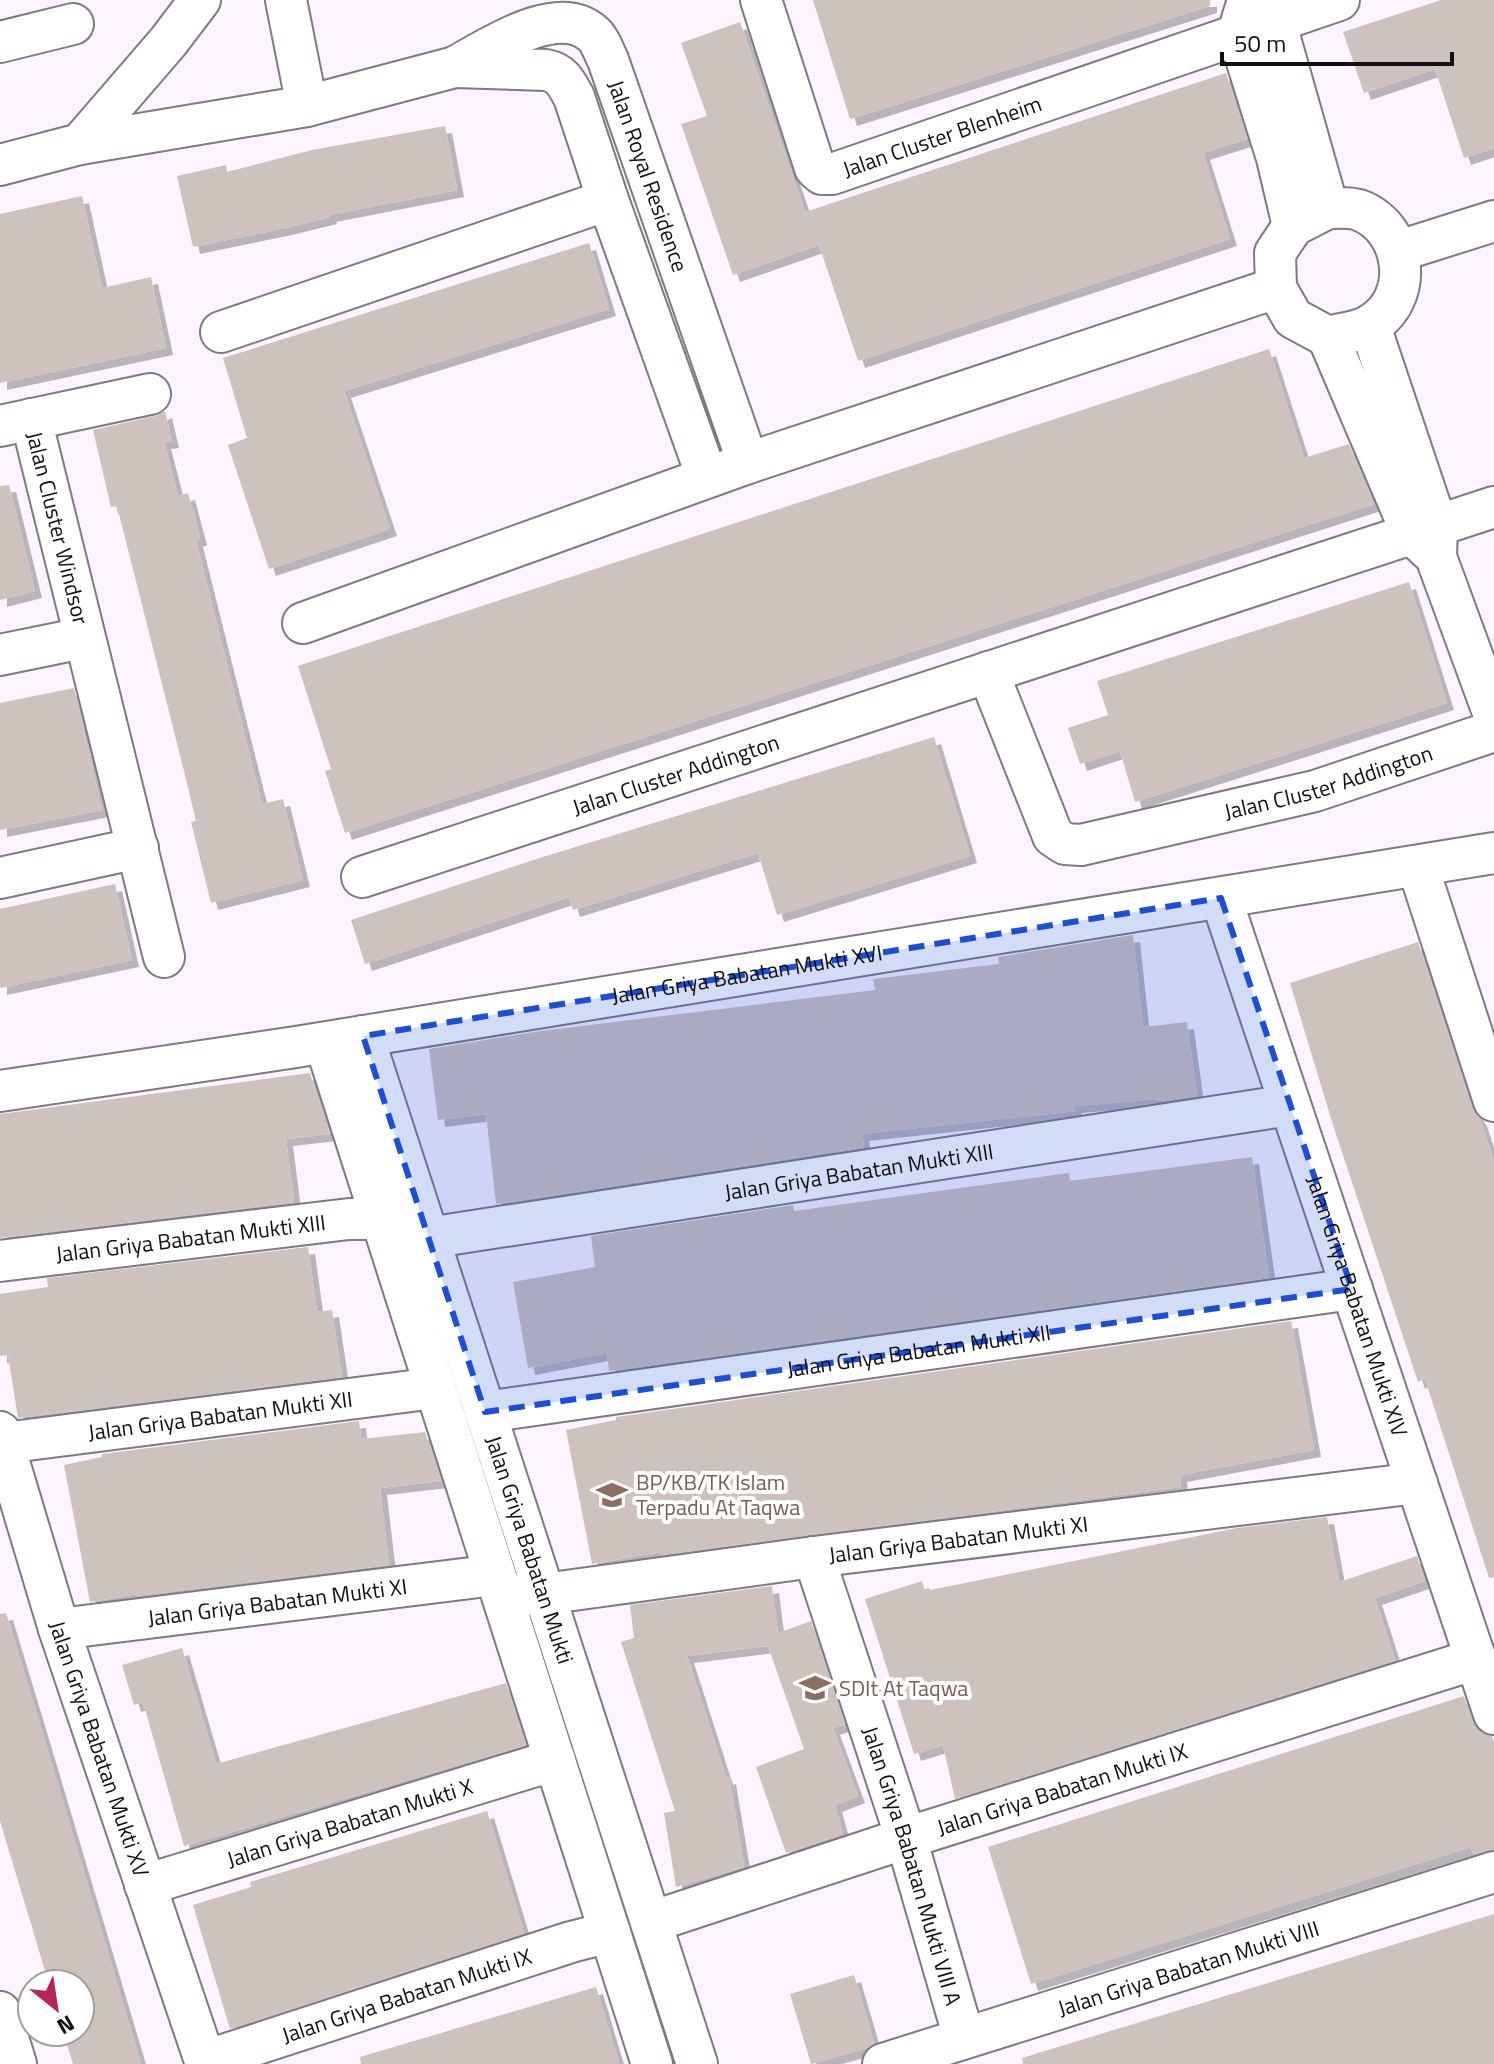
<svg xmlns="http://www.w3.org/2000/svg" width="1494" height="2064" font-family="'Titillium Web',sans-serif">
  <defs>
    <filter id="shadow"><feDropShadow dx="7" dy="7" stdDeviation="0" flood-color="#0004"/></filter>
  </defs>
  <rect width="100%" height="100%" fill="#fcf4fe"/>
  <g fill="#cec2be" filter="url(#shadow)">
    <polygon points="813,0 1210,0 1210,6 850,119"/>
    <polygon points="1441,0 1494,0 1494,148 1464,158 1435,69 1364,93 1343,32"/>
    <polygon points="740,22 805,212 1226,73 1247,139 1203,153 1230,239 858,361 819,245 733,275 681,124 707,116 681,43"/>
    <polygon points="445,126 457,190 329,215 330,217 285,228 193,247 177,176 226,165 227,172 312,150"/>
    <polygon points="82,196 102,288 151,277 166,348 0,383 0,214"/>
    <polygon points="589,243 609,309 344,391 390,529 269,569 228,445 247,438 223,358"/>
    <polygon points="1269,349 1304,458 1349,444 1374,504 345,833 325,771 331,769 298,666"/>
    <polygon points="165,411 172,441 164,442 178,496 188,493 200,538 196,540 262,804 283,799 303,880 211,903 191,822 196,821 185,775 117,506 111,507 93,430 155,416"/>
    <polygon points="9,485 35,591 0,600 0,486"/>
    <polygon points="1409,582 1447,703 1135,802 1120,751 1080,764 1068,728 1108,715 1097,681"/>
    <polygon points="74,688 102,810 0,830 0,703"/>
    <polygon points="934,737 970,856 777,915 758,853 573,910 569,897 365,964 351,920 546,856"/>
    <polygon points="115,884 132,960 0,988 0,909"/>
    <polygon points="1133,935 1143,1027 1187,1022 1197,1096 1158,1101 1158,1099 1075,1106 1075,1111 862,1134 864,1147 496,1204 486,1114 438,1120 429,1049 541,1031 875,990 873,979 999,964 998,957"/>
    <polygon points="1418,942 1472,1108 1480,1119 1494,1162 1494,1577 1489,1578 1425,1379 1418,1382 1333,1125 1290,983"/>
    <polygon points="310,1073 330,1134 286,1139 294,1202 0,1238 0,1114"/>
    <polygon points="1252,1157 1269,1278 609,1371 607,1353 528,1368 513,1282 595,1267 591,1236 793,1205 794,1211 1069,1173 1070,1181"/>
    <polygon points="308,1247 317,1312 332,1310 342,1377 18,1418 8,1355 0,1356 0,1294 48,1287 47,1278"/>
    <polygon points="1291,1321 1314,1450 1180,1475 1181,1487 660,1555 660,1552 592,1564 566,1430 616,1420 616,1417"/>
    <polygon points="359,1421 361,1439 425,1432 441,1481 380,1488 389,1565 136,1596 136,1594 90,1602 64,1465 102,1457 102,1454"/>
    <polygon points="1327,1517 1339,1582 1417,1556 1425,1581 1375,1598 1395,1660 955,1799 943,1745 914,1754 865,1599 922,1581 925,1591 1237,1528"/>
    <polygon points="772,1586 778,1633 811,1621 845,1724 833,1728 858,1796 835,1805 843,1834 786,1853 756,1767 804,1749 768,1646 687,1656 726,1778 729,1777 744,1867 676,1887 664,1813 675,1811 621,1642 634,1638 630,1605"/>
    <polygon points="6,1613 42,1732 141,2064 73,2064 63,2032 80,2032 80,1984 49,1984 0,1821 0,1614"/>
    <polygon points="182,1648 216,1764 506,1683 526,1745 184,1846 143,1702 134,1705 122,1665"/>
    <polygon points="1464,1696 1473,1722 1479,1732 1492,1736 1494,1742 1494,1850 1473,1854 1471,1847 1031,1984 988,1847"/>
    <polygon points="487,1811 524,1933 230,2029 193,1905 251,1887 250,1882"/>
    <polygon points="1494,1914 1494,2064 1023,2064 1022,2058"/>
    <polygon points="854,1975 874,2043 867,2048 811,2064 790,1994"/>
    <polygon points="596,1987 619,2064 361,2064 360,2057"/>
  </g>
  <g fill="none" stroke-linecap="round" stroke-linejoin="round">
    <defs>
      <g id="minor">
        <polyline points="286,0 307,106"/>
        <path id="s1" d="M761 0 815 168 822 174H832L1339 0"/>
        <polyline points="1248,0 1238,33 1277,158 1293,226"/>
        <polyline points="1259,0 1275,21 1328,208"/>
        <polyline points="0,42 73,24"/>
        <polyline points="80,144 168,42 200,0"/>
        <polyline points="0,165 80,144 307,106 455,67"/>
        <path d="M1328 208C1338 208 1351 207 1359 210 1407 228 1416 299 1370 325 1359 332 1341 333 1328 337L1293 318 1276 288 1275 253 1293 226Z"/>
        <polyline points="1399,251 1494,221"/>
        <polyline points="1370,326 1437,526 1436,557 1494,715"/>
        <polyline points="221,332 608,200"/>
        <polyline points="1328,337 1412,534 1430,551"/>
        <path id="s2" d="M31 419 164 957"/>
        <polyline points="0,426 150,394"/>
        <path id="s3" d="M707 477 608 200 574 97C566 83 562 73 546 70L455 67C488 49 557 2 592 33 599 38 604 52 608 60L748 463"/>
        <polyline points="303,623 748,463 1276,288"/>
        <polyline points="0,655 83,638"/>
        <path id="s4" d="M988 672 1053 836 1065 844 1081 845 1315 791 1494 731"/>
        <polyline points="1418,867 1494,1101"/>
        <path id="s5" d="M362 877 1494 507"/>
        <polyline points="0,878 138,848"/>
        <path id="s6" d="M1221 898 1494 1714"/>
        <path id="s7" d="M363 1036 697 2064"/>
        <polyline points="325,1043 652,2064"/>
        <path id="s8" d="M0 1091 296 1047 1494 853"/>
        <path id="s9" d="M428 1238 1290 1105"/>
        <path id="s10" d="M0 1261 349 1219H382"/>
        <path id="s11" d="M485 1412 1352 1289"/>
        <path id="s12" d="M0 1432 59 1629 206 2064"/>
        <path id="s13" d="M4 1443 435 1388"/>
        <path id="s14" d="M814 1557 906 1838 964 2038"/>
        <path id="s15" d="M520 1595 544 1594 814 1557 1417 1483"/>
        <path id="s16" d="M59 1629 495 1575"/>
        <path id="s17" d="M145 1885 555 1760"/>
        <path id="s18" d="M651 1922 906 1838 1476 1659"/>
        <polyline points="0,2012 16,2064"/>
        <path id="s19" d="M205 2061 571 1942 610 1932"/>
        <path id="s20" d="M883 2064 1494 1872"/>
      </g>
    </defs>
    <use href="#minor" stroke="#7f7981" stroke-width="44"/>
    <use href="#minor" stroke="#fff" stroke-width="40"/>
  </g>
  <path fill="#1d4ed8" fill-opacity="0.2" stroke="#1d4ed8" stroke-width="6" stroke-dasharray="16 10" stroke-linejoin="round" d="M1221 898 1352 1289 485 1412 363 1036Z"/>
  <defs>
    <symbol id="school-bare" viewBox="-9 -9 18 18"><path d="M0-5L7-2L0 1L-7-2ZM-4 1L0 2.5L4 1V4Q0 6-4 4Z" fill="#8d6e63" stroke="#fff" stroke-width="2.5" paint-order="stroke"/></symbol>
  </defs>
  <g fill-rule="evenodd">
    <use href="#school-bare" x="590" y="1473" width="44" height="44"/>
    <use href="#school-bare" x="793" y="1666" width="44" height="44"/>
  </g>
  <g text-anchor="middle" stroke-width="8" stroke-linejoin="round" paint-order="stroke">
    <g font-size="22" fill="#110f12" stroke="#fff">
      <text dy="8" stroke="none"><textPath href="#s1" startOffset="312">Jalan Cluster Blenheim</textPath></text>
      <text dy="8" stroke="none"><textPath href="#s3" startOffset="838">Jalan Royal Residence</textPath></text>
      <text dy="8" stroke="none"><textPath href="#s2" startOffset="112">Jalan Cluster Windsor</textPath></text>
      <text dy="8" stroke="none"><textPath href="#s5" startOffset="330">Jalan Cluster Addington</textPath></text>
      <text dy="8" stroke="none"><textPath href="#s4" startOffset="462">Jalan Cluster Addington</textPath></text>
      <text dy="8" stroke="none"><textPath href="#s8" startOffset="756">Jalan Griya Babatan Mukti XVI</textPath></text>
      <text dy="8" stroke="none"><textPath href="#s9" startOffset="436">Jalan Griya Babatan Mukti XIII</textPath></text>
      <text dy="8" stroke="none"><textPath href="#s10" startOffset="192">Jalan Griya Babatan Mukti XIII</textPath></text>
      <text dy="8" stroke="none"><textPath href="#s6" startOffset="430">Jalan Griya Babatan Mukti XIV</textPath></text>
      <text dy="8" stroke="none"><textPath href="#s11" startOffset="438">Jalan Griya Babatan Mukti XII</textPath></text>
      <text dy="8" stroke="none"><textPath href="#s13" startOffset="218">Jalan Griya Babatan Mukti XII</textPath></text>
      <text dy="8" stroke="none"><textPath href="#s15" startOffset="442">Jalan Griya Babatan Mukti XI</textPath></text>
      <text dy="8" stroke="none"><textPath href="#s7" startOffset="540">Jalan Griya Babatan Mukti</textPath></text>
      <text dy="8" stroke="none"><textPath href="#s16" startOffset="220">Jalan Griya Babatan Mukti XI</textPath></text>
      <text dy="8" stroke="none"><textPath href="#s12" startOffset="332">Jalan Griya Babatan Mukti XV</textPath></text>
      <text dy="8" stroke="none"><textPath href="#s18" startOffset="432">Jalan Griya Babatan Mukti IX</textPath></text>
      <text dy="8" stroke="none"><textPath href="#s17" startOffset="214">Jalan Griya Babatan Mukti X</textPath></text>
      <text dy="8" stroke="none"><textPath href="#s14" startOffset="324">Jalan Griya Babatan Mukti VIII A</textPath></text>
      <text dy="8" stroke="none"><textPath href="#s20" startOffset="320">Jalan Griya Babatan Mukti VIII</textPath></text>
      <text dy="8" stroke="none"><textPath href="#s19" startOffset="212">Jalan Griya Babatan Mukti IX</textPath></text>
    </g>
    <g font-size="22" fill="#785e54" stroke="#fff" text-anchor="start">
      <text x="636" y="1490">BP/KB/TK Islam<tspan x="636" dy="25">Terpadu At Taqwa</tspan></text>
      <text x="839" y="1696">SDIt At Taqwa</text>
    </g>
  </g>
  <g transform="translate(56 2008) rotate(150)"><circle r="38" fill="#ffffff" stroke="#a09fa0" stroke-width="2"/>
  <path d="M0-6L14 30L0 20L-14 30Z" fill="#b62652"/>
  <text y="-12" font-size="22" font-weight="bold" text-anchor="middle" fill="#110f12">N</text>
  </g>
  <path d="M1222 52v12h230v-12" fill="none" stroke="#110f12" stroke-width="4"/>
  <text x="1234" y="52" font-size="24" fill="#110f12" stroke="#ffffff" stroke-width="6" paint-order="stroke">50 m</text>
</svg>
